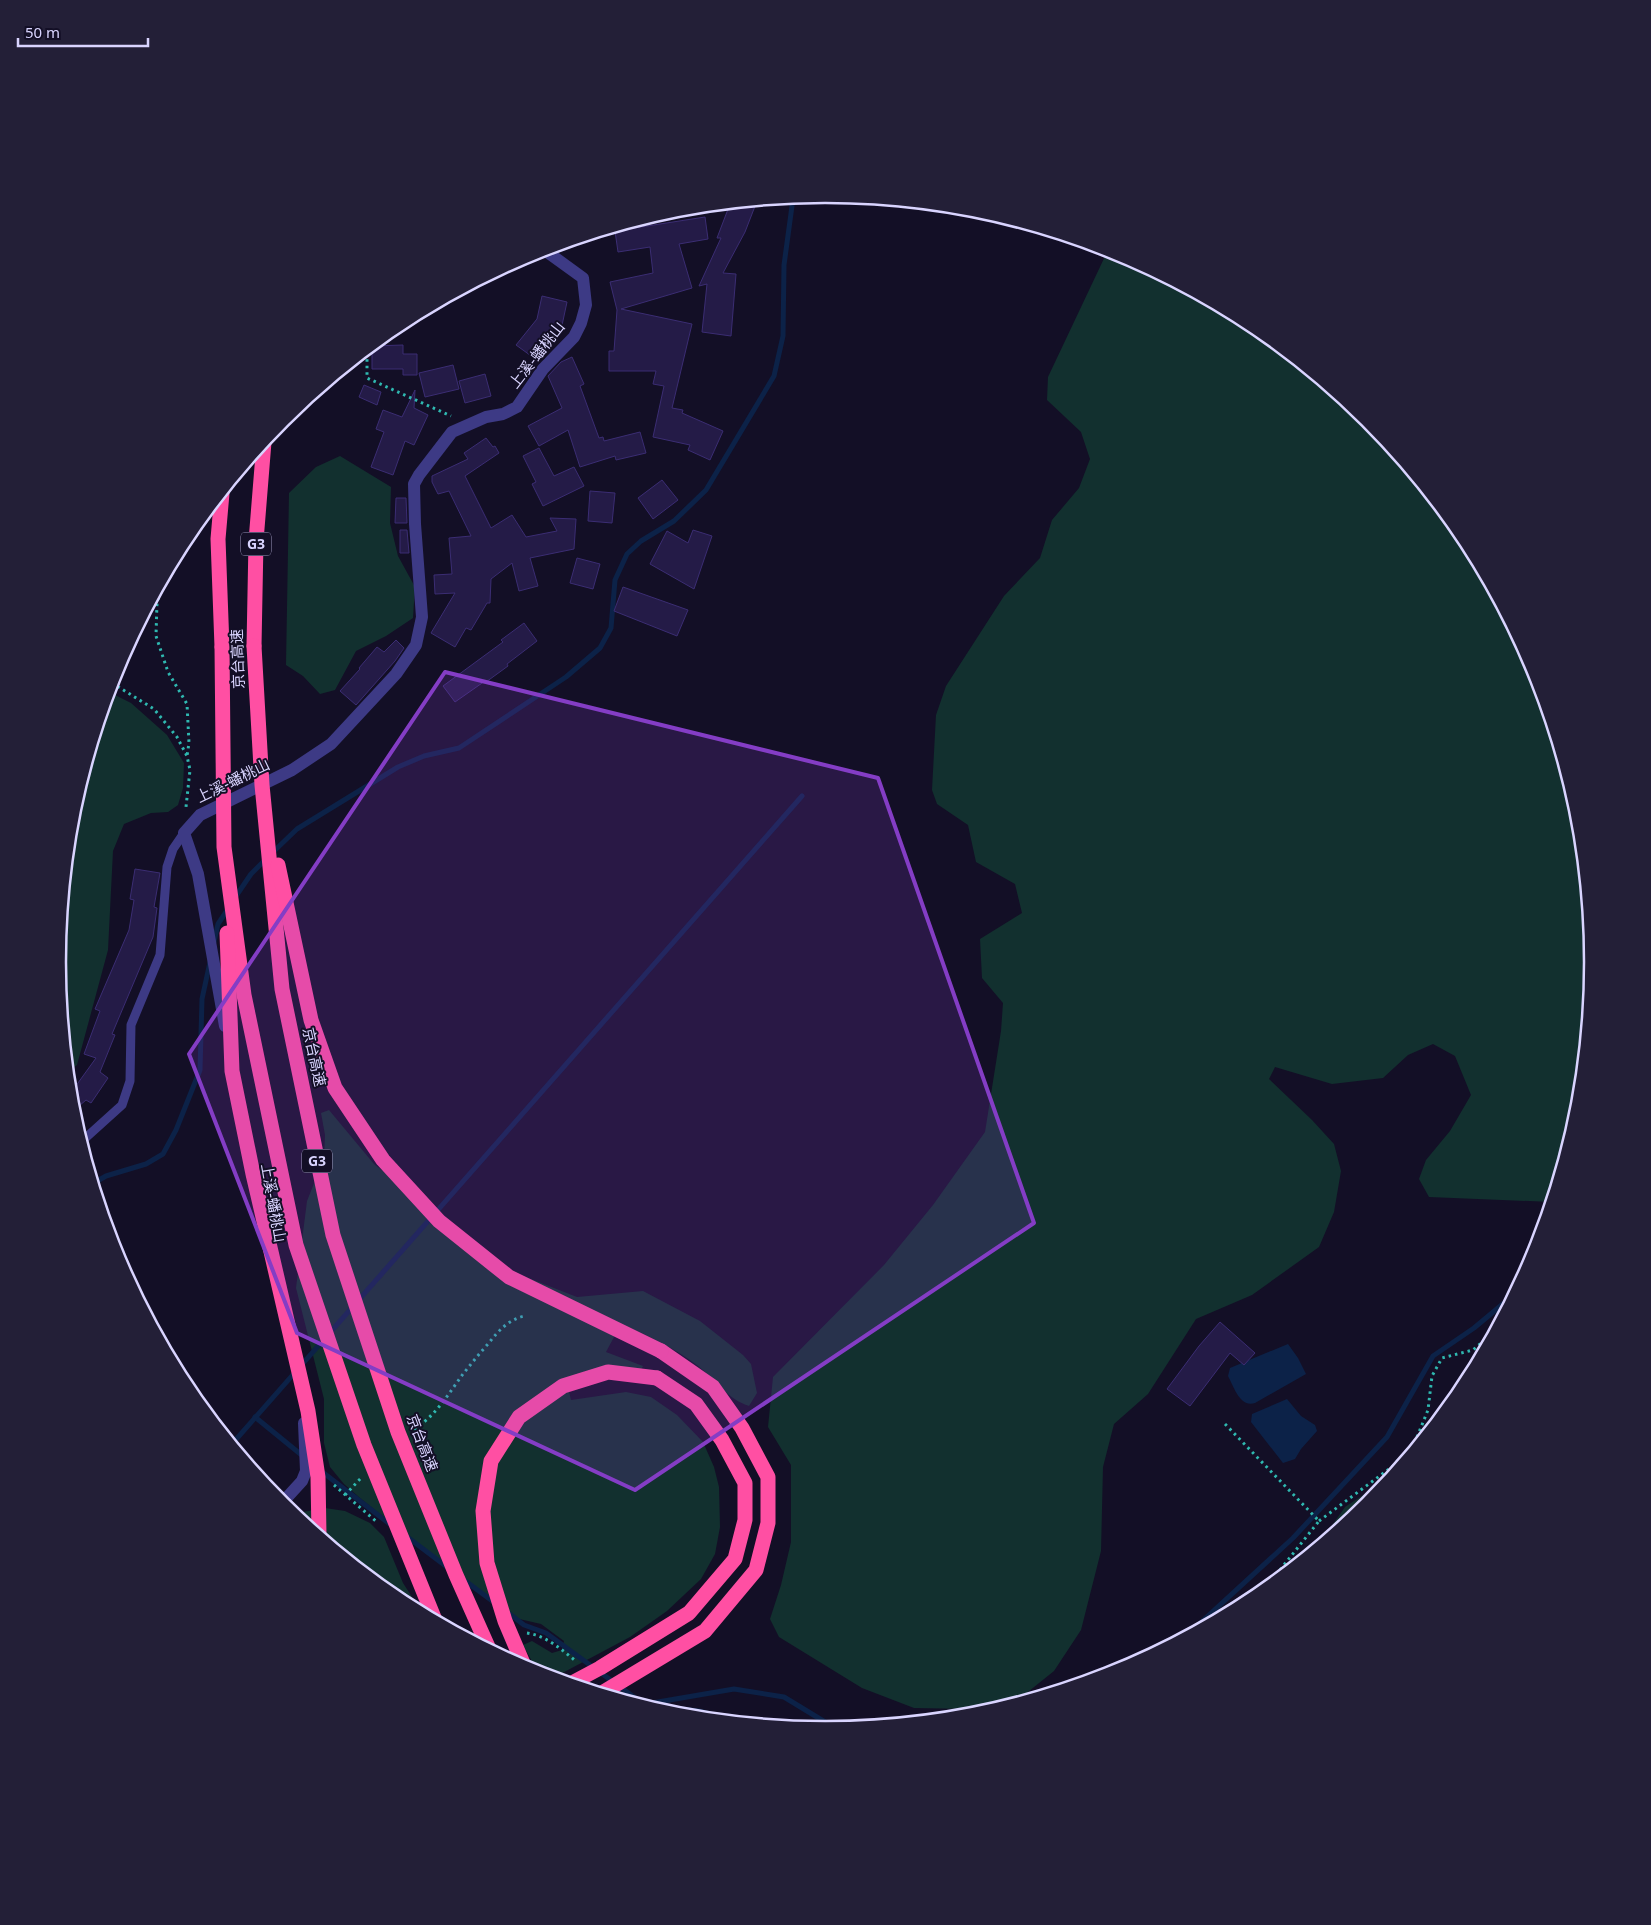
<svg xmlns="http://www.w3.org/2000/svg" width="1651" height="1925" font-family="'Noto Sans','Noto Sans SC',sans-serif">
  <rect width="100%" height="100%" fill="#130f26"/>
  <g fill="#12302f">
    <polygon points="1108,250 1120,253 1252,324 1369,420 1464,536 1535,669 1579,813 1593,963 1579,1113 1552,1202 1429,1197 1419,1179 1426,1160 1450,1131 1471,1095 1455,1056 1433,1044 1408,1055 1383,1078 1332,1084 1275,1067 1269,1079 1312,1120 1334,1144 1341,1171 1334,1212 1319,1247 1252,1295 1196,1319 1148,1394 1114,1424 1103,1467 1101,1551 1081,1630 1054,1671 1013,1704 1008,1706 971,1709 914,1708 862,1688 779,1637 770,1619 781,1585 791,1542 791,1465 768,1427 773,1377 884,1265 933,1205 985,1132 1001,1031 1003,1003 982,978 980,939 1022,913 1015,884 976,862 968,825 937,804 932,790 936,715 946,686 1004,596 1040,558 1052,520 1079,488 1090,459 1081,432 1047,400 1048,377"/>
    <polygon points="340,456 391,487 390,523 398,556 415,587 413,618 386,636 356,651 335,690 320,694 303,676 286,665 289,493 316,467"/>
    <polygon points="109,692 131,703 167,735 184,763 183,788 178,805 168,812 151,813 124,824 113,851 108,950 77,1065 68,1071 58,963 72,812"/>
    <path d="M329 1110 374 1164 513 1272 577 1297 643 1291 700 1321 743 1355 751 1364 757 1393 749 1406C727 1399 716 1380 698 1366 675 1348 648 1336 621 1324L606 1352 643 1366 641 1370 566 1378 571 1400 626 1392 651 1397 677 1415 703 1442 714 1467 719 1487 720 1527 715 1554 701 1579 667 1611 630 1637 553 1678 539 1674 523 1645 532 1641 552 1653 562 1650 564 1641 541 1624 515 1618 471 1586 360 1498 344 1484 330 1467 324 1443V1399L296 1288 307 1201 324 1158 325 1135 321 1113Z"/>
    <polygon points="1395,1474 1368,1506 1317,1547 1345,1507"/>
    <polygon points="325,1508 345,1511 370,1523 384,1537 403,1583 423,1614 399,1601 292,1514"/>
  </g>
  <g fill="#0c2248">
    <path d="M1288 1344 1298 1358 1306 1374 1255 1403C1240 1408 1234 1387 1228 1376L1230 1368Z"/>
    <polygon points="1287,1399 1301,1416 1315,1425 1317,1431 1301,1449 1295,1459 1283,1463 1251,1422 1252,1414"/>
  </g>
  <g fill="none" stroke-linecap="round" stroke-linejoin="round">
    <g stroke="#0c2248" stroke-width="5">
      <polyline points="272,853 297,829 398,767 424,756 459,748 566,677 600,648 611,628 615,580 627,554 641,541 674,521 706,490 774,376 783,336 784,265 792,206 791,198"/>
      <polyline points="234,899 251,874 266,859"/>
      <polyline points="214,942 218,924 228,909"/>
      <polyline points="94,1183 106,1176 146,1164 163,1154 176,1130 200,1070 202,999 210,962"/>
      <polyline points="255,1417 304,1457"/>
      <polyline points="232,1444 802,796"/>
      <polyline points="321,1471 391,1525"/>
      <polyline points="406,1536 447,1567"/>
      <polyline points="464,1580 495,1603"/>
      <polyline points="506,1611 524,1625 546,1633 645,1705 699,1711 739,1722"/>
      <polyline points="1185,1637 1293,1538 1387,1437 1433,1356 1474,1328 1516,1293"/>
      <polyline points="652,1703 734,1689 784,1697 830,1725 841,1729"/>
    </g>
  </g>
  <g fill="#241b47" stroke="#3b2d73">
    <polygon points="757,201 745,232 723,273 736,274 731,336 702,332 707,284 699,286 721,238 717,238 730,204"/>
    <polygon points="705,217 708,239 679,244 692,288 621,309 692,324 672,408 683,410 682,413 723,431 710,460 688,450 690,445 653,437 664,386 653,384 656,371 609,371 609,351 614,351 617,310 610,282 653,273 650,247 618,252 615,231"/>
    <polygon points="542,296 567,302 561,330 557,329 534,358 516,345 537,319"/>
    <polygon points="403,345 403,354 417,354 417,375 403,375 403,369 372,369 372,346"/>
    <polygon points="572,357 584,384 580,386 599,438 603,437 604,441 640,432 646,453 616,460 615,456 580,467 568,430 539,446 528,426 562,408 548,376 561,362"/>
    <polygon points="453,365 459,389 425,397 419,373"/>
    <polygon points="485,374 491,396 465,403 459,381"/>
    <polygon points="364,385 381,392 377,405 359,397"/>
    <polygon points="415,390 414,408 428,415 414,445 405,441 393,475 371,467 384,432 376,429 383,410 402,417"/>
    <polygon points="486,438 493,447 495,446 499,453 465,476 491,528 512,515 526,537 557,531 550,518 576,519 574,549 530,558 538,586 519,591 512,563 491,579 490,603 487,603 471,630 466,628 455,647 431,633 455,593 435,594 434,575 452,574 449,538 471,536 449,491 438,494 432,482 432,476 468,459 464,453"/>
    <polygon points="539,448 554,476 574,467 584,486 543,506 532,484 536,482 523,456"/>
    <polygon points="662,480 678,500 653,519 638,498"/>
    <polygon points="590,491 615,493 612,523 588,521"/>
    <polygon points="396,498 406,498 407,523 395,523"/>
    <polygon points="400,530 407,530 409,553 400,553"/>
    <polygon points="693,530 712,536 694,589 650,564 667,531 688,543"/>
    <polygon points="577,558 600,564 593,589 570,583"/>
    <polygon points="623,587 688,610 677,636 614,611"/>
    <polygon points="524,623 537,641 507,664 508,666 486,682 485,681 455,702 443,686 503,642 501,640"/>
    <polygon points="396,640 404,648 395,661 356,705 340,691 360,669 359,668 377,647 384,652"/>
    <polygon points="135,869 160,873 154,907 157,908 153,937 112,1034 115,1035 100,1072 108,1078 91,1103 86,1100 72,1112 70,1094 96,1058 84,1054 100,1011 95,1009 129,930 134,900 130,899"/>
    <polygon points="1220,1322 1255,1353 1244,1365 1230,1353 1190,1406 1167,1389 1199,1346"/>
  </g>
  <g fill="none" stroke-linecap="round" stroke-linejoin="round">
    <g stroke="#2fb8b0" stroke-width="3" stroke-dasharray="2.5 4" stroke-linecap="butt">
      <polyline points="371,347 367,356 367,378 451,416"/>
      <polyline points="170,567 157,602 156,636 168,672 187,704 189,743 187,756"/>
      <polyline points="112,683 154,709 177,737 187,756 190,770 186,807"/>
      <polyline points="1225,1424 1319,1521 1260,1595"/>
      <path d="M414 1429C435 1417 449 1393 463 1374 471 1364 479 1354 488 1344 498 1331 508 1320 524 1316"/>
      <polyline points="334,1485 378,1523"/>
      <polyline points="345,1495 362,1477"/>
      <polyline points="1319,1521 1393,1466 1415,1442 1428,1410 1432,1376 1442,1358 1473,1350 1493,1333 1500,1315 1505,1313"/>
      <path d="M527 1633C547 1636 562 1650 577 1662"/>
    </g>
    <polyline stroke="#3d3a85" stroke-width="9" points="81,1142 122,1105 130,1081 131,1025 160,955 167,867 173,849 184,833"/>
    <g stroke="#3d3a85" stroke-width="12">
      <polyline points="225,1026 198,874 184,833 200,815 292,770 331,744 396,674 416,645 422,617 415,524 414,484 419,475 452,432 486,417 503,414 517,407 543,369 574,337 581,323 586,305 583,278 543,249"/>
      <polyline points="281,1504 302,1481 306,1471 304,1423"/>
    </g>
    <g stroke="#ff4fa3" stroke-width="15">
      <polyline points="254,646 256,541 264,442"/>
      <polyline points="222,647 218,539 222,493"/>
      <polyline points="570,1684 600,1668 689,1613 735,1559 745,1520 745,1483 722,1440 696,1404 657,1378"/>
      <polyline points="602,1693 705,1631 756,1570 768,1523 768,1477 742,1428 713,1387 661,1351"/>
    </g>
    <g stroke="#ff4fa3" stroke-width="15">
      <polyline points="254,646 262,785 282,989 333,1235 398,1432 456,1575 489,1649"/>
      <polyline points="222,647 224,847 244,995 296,1245 364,1445 435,1620"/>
      <polyline points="278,865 311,1020 335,1088 383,1160 439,1221 509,1277 661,1351"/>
      <polyline points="227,933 232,1071 253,1174 308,1411 318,1477 319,1535"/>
      <polyline points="525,1668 505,1621 487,1563 483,1511 491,1461 519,1417 563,1386 608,1372 657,1378"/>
    </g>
  </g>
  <path fill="#843dc5" fill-opacity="0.2" stroke="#843dc5" stroke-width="4" stroke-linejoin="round" d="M445 672 878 778 1034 1223 635 1490 297 1333 189 1054Z"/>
  <g text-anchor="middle" stroke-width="4" stroke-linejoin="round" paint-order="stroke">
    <g fill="#130f26" stroke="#9e99be" stroke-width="1">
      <rect x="241" y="532.5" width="30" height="23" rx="4"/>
      <rect x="302" y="1149.5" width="30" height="23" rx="4"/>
    </g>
    <g font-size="14" font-weight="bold" fill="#d9d4ff">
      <text x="256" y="549">G3</text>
      <text x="317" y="1166">G3</text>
    </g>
    <g font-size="15" fill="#d9d4ff" stroke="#130f26">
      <text transform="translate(537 355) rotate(-52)" y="5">上溪-蟠桃山</text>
      <text transform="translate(238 659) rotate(-92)" y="5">京台高速</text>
      <text transform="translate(233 781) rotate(-26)" y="5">上溪-蟠桃山</text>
      <text transform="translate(314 1057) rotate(78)" y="5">京台高速</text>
      <text transform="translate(273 1203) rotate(80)" y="5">上溪-蟠桃山</text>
      <text transform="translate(422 1443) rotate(69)" y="5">京台高速</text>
    </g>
  </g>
  <path d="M0 0H1651V1925H0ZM66 962a759 759 0 1 1 1518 0a759 759 0 1 1-1518 0Z" fill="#231f37" fill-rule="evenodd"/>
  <path fill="none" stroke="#d9d4ff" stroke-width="2.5" d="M66 962a759 759 0 1 1 1518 0a759 759 0 1 1-1518 0Z"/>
  <path d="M18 38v8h130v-8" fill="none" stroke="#d9d4ff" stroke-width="2.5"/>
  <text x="25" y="38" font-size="15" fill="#d9d4ff" stroke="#130f26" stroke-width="4" paint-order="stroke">50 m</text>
</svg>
